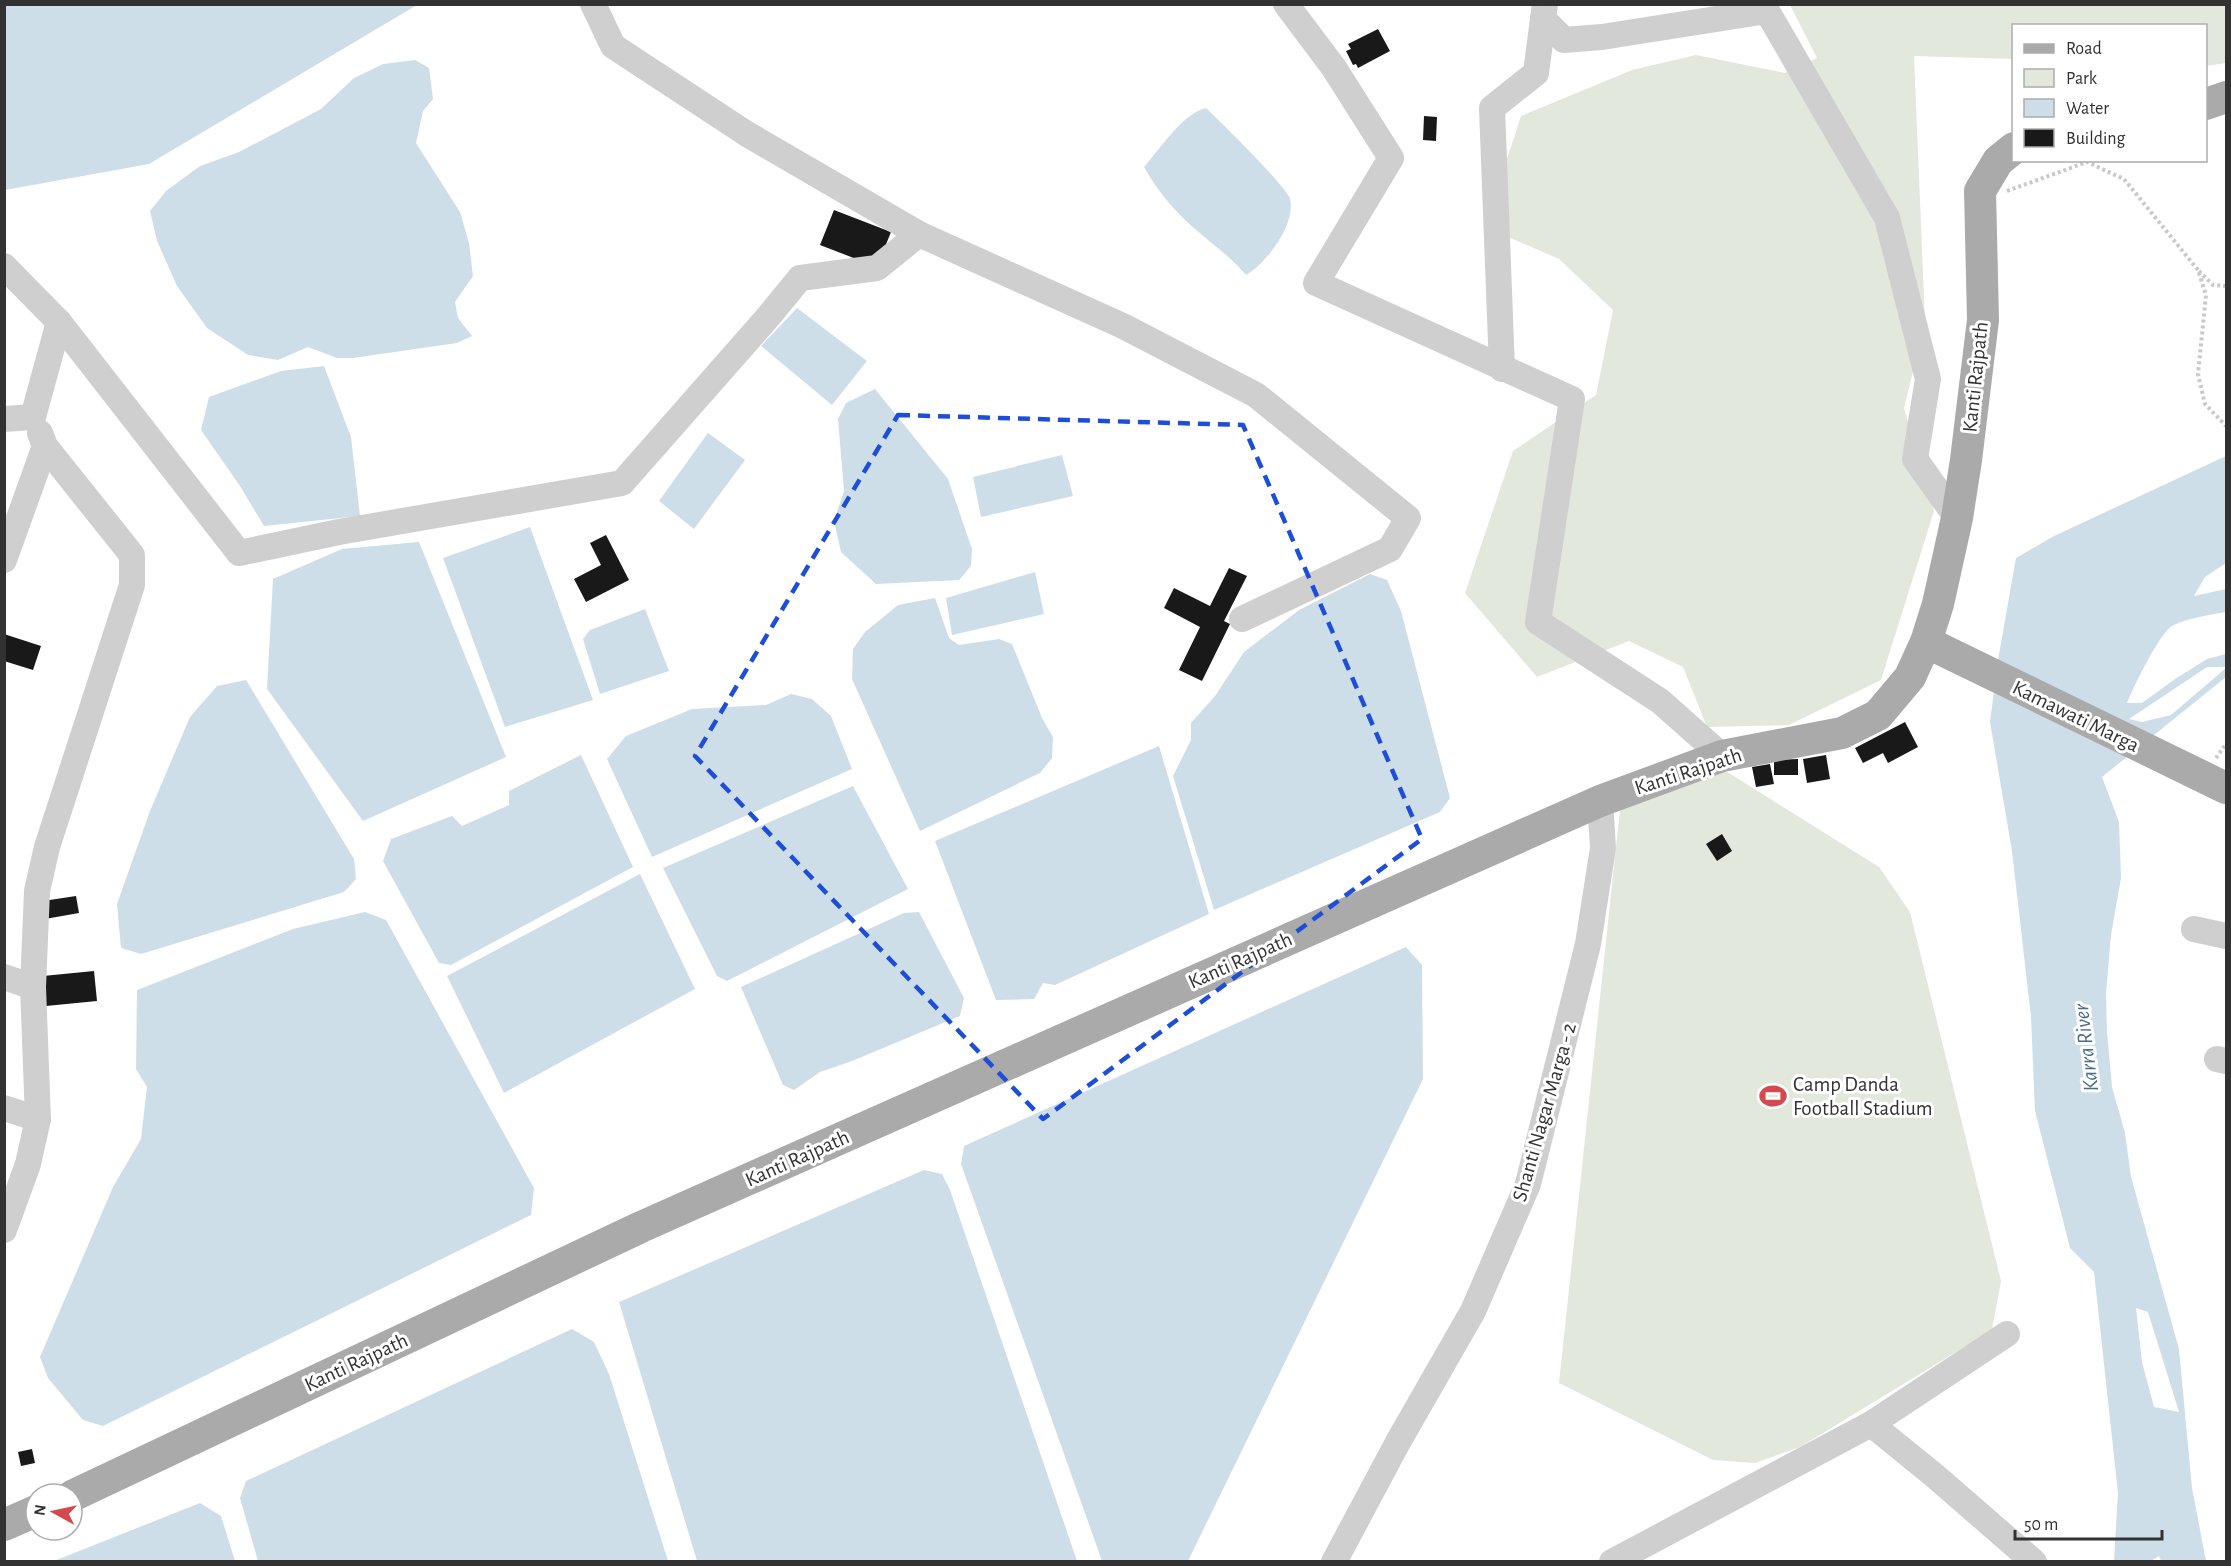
<svg xmlns="http://www.w3.org/2000/svg" width="2231" height="1566" font-family="'Alegreya Sans',sans-serif">
  <rect width="100%" height="100%" fill="#fff"/>
  <g fill="#e2e8dc">
    <polygon points="1790,5 2226,5 2226,63 2206,66 2206,26 2014,26 2013,59 1914,56 1925,322 1904,408 1934,511 1881,680 1789,725 1707,727 1683,667 1629,641 1537,677 1465,593 1513,451 1596,395 1613,310 1559,259 1485,227 1521,116 1632,70 1696,55 1785,73 1817,58"/>
    <polygon points="1724,770 1879,867 1910,912 2001,1281 1992,1330 1800,1447 1755,1463 1713,1460 1559,1383 1620,810"/>
  </g>
  <g fill="#cedee8" fill-rule="evenodd">
    <polygon points="5,4 417,4 417,5 149,164 5,190"/>
    <polygon points="415,60 429,68 433,99 423,111 416,143 460,212 469,243 473,276 455,302 458,318 472,336 457,343 353,358 337,358 308,347 278,360 248,355 207,328 177,286 157,241 150,211 166,191 200,166 239,152 321,109 354,78 383,64"/>
    <path d="M1206 108C1218 119 1288 188 1290 199 1296 224 1267 263 1246 275 1231 257 1212 244 1194 228 1175 212 1156 189 1144 167 1160 149 1183 113 1206 108Z"/>
    <polygon points="797,308 867,361 832,405 761,346"/>
    <polygon points="324,366 351,437 360,516 264,526 240,486 201,430 209,397 281,371"/>
    <polygon points="875,389 948,479 972,549 971,566 959,580 876,584 841,552 834,521 844,491 838,419 846,403"/>
    <polygon points="708,433 745,460 694,529 659,501"/>
    <polygon points="1062,455 1073,496 981,517 973,477"/>
    <path d="M2226 456V563L2205 577 2194 596 2226 589V612C2213 614 2184 619 2172 626 2159 634 2133 688 2127 703H2142L2175 679 2207 659 2226 654V667H2207L2129 719 2142 722 2171 715 2226 668V677L2102 777 2119 822 2121 878 2111 935 2106 994 2107 1031 2112 1087 2125 1133 2131 1177 2179 1349 2192 1488 2206 1561H2161L2159 1556 2151 1561H2114L2118 1493 2094 1272 2070 1248 2035 1111 2031 1017 2012 851 1990 722 1998 660 2016 558 2054 536ZM2136 1308 2148 1312 2179 1412 2154 1407 2142 1362Z"/>
    <polygon points="530,527 593,700 505,727 443,558"/>
    <polygon points="419,542 506,757 363,821 267,689 273,579 342,549"/>
    <polygon points="1035,572 1044,614 952,635 946,598"/>
    <polygon points="1370,574 1387,580 1401,611 1450,798 1440,812 1214,910 1173,776 1191,740 1191,723 1215,696 1244,652 1299,610"/>
    <polygon points="935,598 949,638 959,645 999,639 1012,644 1042,718 1053,737 1052,758 1040,773 920,831 852,679 853,649 865,632 898,605"/>
    <polygon points="645,609 669,671 600,694 583,639 590,630"/>
    <polygon points="246,680 354,859 356,879 344,892 141,954 121,948 117,904 150,811 190,717 217,686"/>
    <polygon points="791,694 812,699 831,716 852,769 652,857 607,759 626,736 692,709 766,705"/>
    <polygon points="1159,746 1209,914 1055,985 1043,983 1034,999 996,1000 935,841"/>
    <polygon points="581,755 633,867 451,965 439,963 383,861 391,839 452,816 462,826 509,805 509,791"/>
    <polygon points="853,786 908,889 727,981 717,976 663,868"/>
    <polygon points="640,874 695,989 504,1093 447,976"/>
    <polygon points="365,912 386,920 534,1188 531,1215 103,1426 83,1420 48,1378 40,1357 113,1187 141,1139 147,1087 136,1069 137,990 293,929"/>
    <polygon points="919,912 964,998 960,1016 852,1061 820,1072 794,1090 783,1085 741,987 904,913"/>
    <polygon points="1406,947 1422,965 1423,1079 1188,1561 1102,1561 961,1164 964,1146"/>
    <polygon points="924,1170 942,1174 950,1190 1077,1561 697,1561 619,1302"/>
    <polygon points="572,1329 594,1342 609,1374 668,1561 258,1561 240,1498 246,1481"/>
    <polygon points="200,1503 221,1516 235,1561 54,1561"/>
  </g>
  <g fill="#191919">
    <polygon points="1378,29 1390,51 1358,68 1356,64 1353,65 1346,51 1351,49 1348,44"/>
    <polygon points="1424,116 1437,117 1436,141 1423,140"/>
    <polygon points="834,210 891,232 877,267 820,245"/>
    <polygon points="606,535 629,580 586,602 574,579 601,565 590,543"/>
    <polygon points="1229,568 1247,576 1224,621 1230,624 1202,681 1179,670 1200,627 1164,608 1174,588 1210,606"/>
    <polygon points="4,634 41,646 33,670 4,661"/>
    <polygon points="1905,722 1918,747 1888,763 1883,753 1863,763 1855,748"/>
    <polygon points="1826,755 1830,779 1807,783 1803,759"/>
    <polygon points="1798,759 1798,775 1774,775 1774,760"/>
    <polygon points="1770,764 1774,784 1756,787 1752,767"/>
    <polygon points="1722,834 1732,851 1717,861 1706,844"/>
    <polygon points="76,896 79,913 45,919 43,901"/>
    <polygon points="94,971 97,1001 46,1006 43,976"/>
    <polygon points="32,1449 35,1463 21,1466 18,1452"/>
  </g>
  <g fill="none" stroke-linecap="round" stroke-linejoin="round">
    <g stroke="#c9c9c9" stroke-width="4" stroke-dasharray="3 3" stroke-linecap="butt">
      <polyline points="2007,191 2087,162 2124,179 2198,270 2206,295 2198,374 2205,404 2226,426"/>
      <polyline points="2199,271 2213,285 2226,286"/>
      <polyline points="2216,758 2226,744"/>
    </g>
    <g stroke="#cfcfcf" stroke-width="26">
      <polyline points="593,4 613,46 747,134 919,234 1123,326 1256,395 1408,518 1390,549 1242,619"/>
      <polyline points="1286,4 1334,68 1391,158 1316,283 1572,399 1538,622 1660,701 1722,756"/>
      <polyline points="1545,4 1543,19 1564,40 1602,37 1767,11 1887,218 1928,379 1915,459 1957,518"/>
      <polyline points="4,266 59,322 33,417 4,419"/>
      <polyline points="59,322 239,553 339,532 622,483 768,317 800,278 877,268 919,234"/>
      <polyline points="1502,369 1492,108 1536,73 1543,19"/>
      <polyline points="4,560 45,446 40,433"/>
      <polyline points="2194,929 2226,936"/>
      <polyline points="4,977 33,987 37,891 47,847 132,585 132,555 45,446"/>
      <polyline points="2217,1059 2226,1061"/>
      <polyline points="4,1108 38,1119"/>
      <polyline points="4,1230 28,1164 38,1119 33,987"/>
      <polyline points="1871,1424 2007,1334"/>
      <polyline points="1334,1562 1398,1442 1473,1311 1528,1184 1588,944 1603,848 1600,801"/>
      <polyline points="1612,1562 1871,1424 1935,1476 2034,1562"/>
    </g>
    <g stroke="#aaa" stroke-width="32">
      <polyline points="2206,104 2226,97"/>
      <polyline points="1926,642 2226,788"/>
      <polyline points="72,1496 641,1227 1600,801 1722,756 1842,733 1878,715 1910,677 1926,642 1938,604 1957,518 1966,460 1983,320 1980,191 1998,161 2014,148"/>
      <polyline points="4,1525 36,1511"/>
    </g>
  </g>
  <path fill="none" stroke="#1d4ed8" stroke-width="4.5" stroke-dasharray="12 8" stroke-linejoin="round" d="M898 415 1243 425 1422 839 1043 1119 695 756Z"/>
  <defs>
    <symbol id="stadium-bare" viewBox="-9 -9 18 18"><path d="M0-5a6.5 5 0 1 0 0 10a6.5 5 0 1 0 0-10ZM-3.5-1.8h7v3.6h-7Z" fill="#d4494e" stroke="#fff" stroke-width="2.5" paint-order="stroke"/></symbol>
  </defs>
  <g fill-rule="evenodd">
    <use href="#stadium-bare" x="1754" y="1077" width="38" height="38"/>
  </g>
  <g text-anchor="middle" stroke-width="6" stroke-linejoin="round" paint-order="stroke">
    <g font-size="21" fill="#323232" stroke="#fff">
      <text transform="translate(1975 377) rotate(-84)" y="7">Kanti Rajpath</text>
      <text transform="translate(2076 716) rotate(26)" y="7">Kamawati Marga</text>
      <text transform="translate(1688 771) rotate(-18)" y="7">Kanti Rajpath</text>
      <text transform="translate(1240 960) rotate(-24)" y="7">Kanti Rajpath</text>
      <text transform="translate(1544 1112) rotate(-74)" y="7">Shanti Nagar Marga - 2</text>
      <text transform="translate(797 1158) rotate(-24)" y="7">Kanti Rajpath</text>
      <text transform="translate(356 1362) rotate(-25)" y="7">Kanti Rajpath</text>
    </g>
    <g font-size="21" fill="#323232" stroke="#fff" text-anchor="start">
      <text x="1793" y="1091">Camp Danda<tspan x="1793" dy="24">Football Stadium</tspan></text>
    </g>
    <g font-size="22" font-style="italic" fill="#476f8d" stroke="#fff">
      <text transform="translate(2085 1048) rotate(-97)" y="8">Karra River</text>
    </g>
  </g>
  <rect width="2231" height="1566" fill="none" stroke="#323232" stroke-width="12"/>
  <rect x="2012" y="24" width="195" height="138" fill="#ffffff" stroke="#adadad" stroke-width="1.5"/>
  <rect x="2024" y="44" width="30" height="9" fill="#aaaaaa" stroke="#adadad" stroke-width="1.5"/>
  <text x="2066" y="54" font-size="18" fill="#323232">Road</text>
  <rect x="2024" y="69" width="30" height="18" fill="#e2e8dc" stroke="#adadad" stroke-width="1.5"/>
  <text x="2066" y="84" font-size="18" fill="#323232">Park</text>
  <rect x="2024" y="99" width="30" height="18" fill="#cedee8" stroke="#adadad" stroke-width="1.5"/>
  <text x="2066" y="114" font-size="18" fill="#323232">Water</text>
  <rect x="2024" y="129" width="30" height="18" fill="#191919" stroke="#adadad" stroke-width="1.5"/>
  <text x="2066" y="144" font-size="18" fill="#323232">Building</text>
  <g transform="translate(54 1512) rotate(278)"><circle r="28" fill="#ffffff" stroke="#adadad" stroke-width="1.5"/>
  <path d="M0-4.5L10 22L0 15L-10 22Z" fill="#d4494e"/>
  <text y="-9" font-size="16" font-weight="bold" text-anchor="middle" fill="#323232">N</text>
  </g>
  <path d="M2015 1530v9h147v-9" fill="none" stroke="#323232" stroke-width="3"/>
  <text x="2024" y="1530" font-size="18" fill="#323232" stroke="#ffffff" stroke-width="4.5" paint-order="stroke">50 m</text>
</svg>
